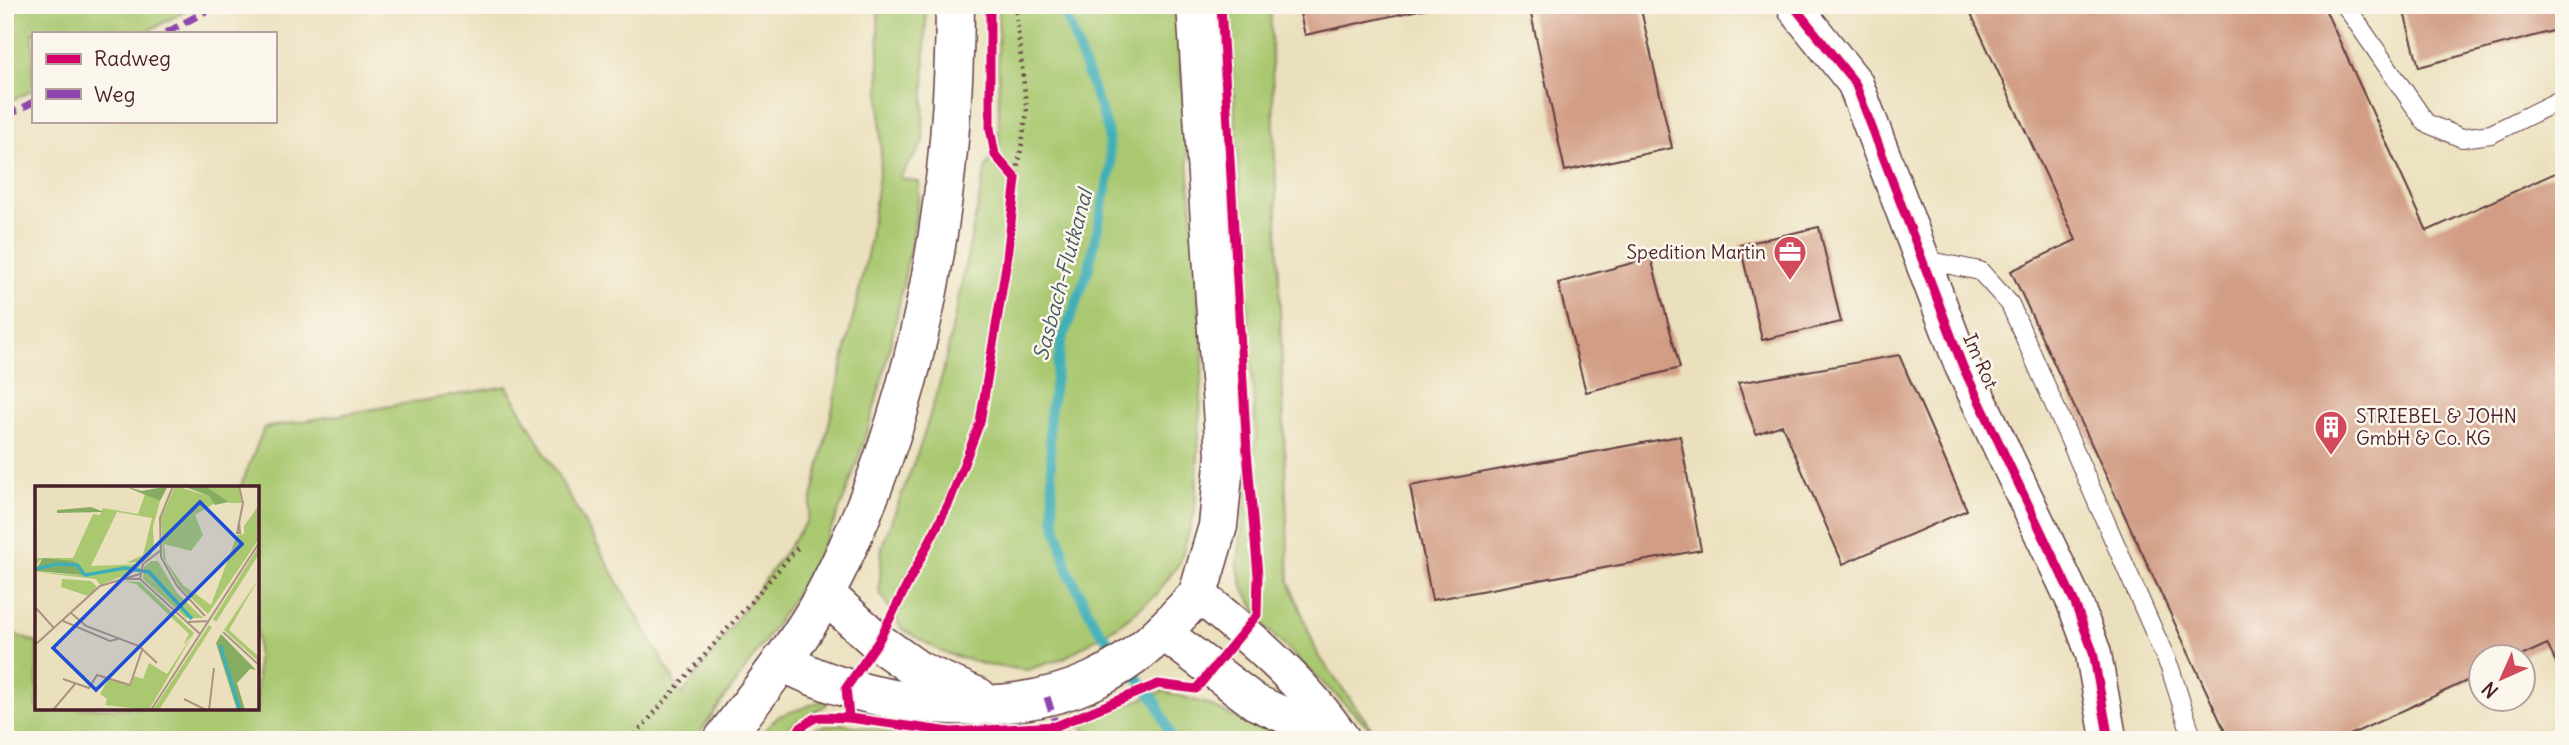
<svg xmlns="http://www.w3.org/2000/svg" width="2569" height="745" font-family="Delius,sans-serif">
  <rect width="100%" height="100%" fill="#fbf7ec"/>
  <filter id="ink" filterUnits="userSpaceOnUse"><feTurbulence type="fractalNoise" baseFrequency=".0143" numOctaves="2"/><feDisplacementMap in="SourceGraphic" scale="14" xChannelSelector="R" yChannelSelector="G"/><feConvolveMatrix kernelMatrix="1 2 1 2 8 2 1 2 1" color-interpolation-filters="sRGB"/></filter>
  <filter id="wash" filterUnits="userSpaceOnUse"><feTurbulence type="fractalNoise" baseFrequency=".00686" numOctaves="4" result="noise"/><feDisplacementMap in="SourceGraphic" scale="28" xChannelSelector="R" yChannelSelector="G"/><feGaussianBlur stdDeviation="1.57" result="paint"/><feColorMatrix in="noise" values="0 0 0 0 0 0 0 0 0 0 0 0 0 0 0 0 0 1.4 0 .05"/><feComposite in="paint" operator="in"/></filter>
  <g filter="url(#wash)">
    <rect width="100%" height="100%" fill="#ebe0bd"/>
    <g fill="#a9c86f" stroke="#7a744d" stroke-width="2">
      <polygon points="5,5 197,5 144,33 33,33 33,90 5,104"/>
      <path d="M878 5H926L923 141C916 159 907 163 900 178L919 182V197C901 303 881 405 841 506 807 590 747 665 695 740H5V631L37 643V708H257V488H240L264 428 507 386 682 695 807 521 868 251 881 161Z"/>
      <polygon points="998,5 1176,5 1203,357 1195,511 1180,562 1157,594 1119,625 1064,658 1027,670 986,665 942,652 902,629 879,591 882,546 921,444 943,372 986,167 999,144"/>
      <polygon points="1228,5 1270,5 1289,581 1318,655 1375,733 1267,629 1244,590 1237,564 1256,438"/>
      <polygon points="1163,691 1207,704 1257,728 1272,726 1292,740 1097,740 1077,723"/>
      <polygon points="828,699 826,705 789,727 780,740 754,740 779,716"/>
      <polygon points="842,724 901,734 1007,740 803,740 815,728"/>
    </g>
    <g fill="none" stroke-linecap="round" stroke-linejoin="round">
      <polyline stroke="#3fafb7" stroke-width="10" points="1065,5 1067,18 1107,127 1111,167 1088,271 1061,343 1049,422 1054,518 1068,571 1095,624 1157,703 1172,740"/>
    </g>
    <g id="blocks">
      <g fill="#d29d85">
        <polygon points="1298,5 1437,5 1437,6 1305,35"/>
        <polygon points="1529,5 1640,5 1672,148 1565,171"/>
        <polygon points="1967,5 2323,5 2427,231 2564,169 2564,679 2547,644 2517,658 2482,658 2482,674 2339,740 2229,740 2011,271 2076,240"/>
        <polygon points="2402,5 2564,5 2564,28 2419,67"/>
        <polygon points="1819,227 1841,322 1762,340 1740,245"/>
        <polygon points="1651,258 1680,368 1586,392 1558,283"/>
        <polygon points="1899,355 1967,510 1843,564 1782,425 1756,434 1738,383"/>
        <polygon points="1680,436 1701,550 1432,600 1410,486"/>
      </g>
    </g>
  </g>
  <g filter="url(#ink)">
    <use href="#blocks" fill-opacity="0" stroke="#623c41" stroke-width="2"/>
    <g fill="none" stroke-linecap="round" stroke-linejoin="round">
      <defs>
        <g id="service">
          <polyline points="2345,5 2426,123 2462,138 2491,134 2564,98"/>
          <polyline points="1921,259 1980,271 2010,304 2170,668 2193,740"/>
        </g>
        <g id="minor">
          <polyline points="1796,9 1855,83 1963,367 2074,601 2093,652 2109,740"/>
          <path d="M1198 594C1250 637 1305 683 1343 740"/>
          <polyline points="1164,633 1255,702 1339,740"/>
        </g>
        <g id="tertiary">
          <polyline points="825,594 878,642 919,671 978,697"/>
          <path d="M782 661C864 708 1004 722 1092 681 1137 660 1165 631 1198 594"/>
          <path d="M723 740C758 692 799 644 826 592 919 412 954 206 955 5"/>
        </g>
        <polyline id="primary" points="1196,5 1225,455 1218,526 1198,594"/>
      </defs>
      <use href="#service" stroke="#623c41" stroke-width="20"/>
      <use href="#minor" stroke="#623c41" stroke-width="38"/>
      <use href="#tertiary" stroke="#623c41" stroke-width="41"/>
      <use href="#primary" stroke="#623c41" stroke-width="41"/>
      <g stroke="#623c41" stroke-width="4.5" stroke-dasharray="2 5" stroke-linecap="butt">
        <polyline points="1015,5 1027,112 1016,179"/>
        <polyline points="631,740 800,545"/>
      </g>
      <use href="#service" stroke="#fff" stroke-width="18"/>
      <use href="#minor" stroke="#fff" stroke-width="35"/>
      <use href="#tertiary" stroke="#fff" stroke-width="38"/>
      <use href="#primary" stroke="#fff" stroke-width="38"/>
      <g stroke="#8e44ad" stroke-width="7" stroke-dasharray="14 7" stroke-linecap="butt">
        <polyline points="166,33 217,5"/>
        <polyline points="5,117 33,102"/>
        <polyline points="1047,697 1056,726 1076,740"/>
      </g>
      <defs>
        <g id="cycleway">
          <polyline points="1796,9 1855,83 1963,367 2074,601 2093,652 2109,740"/>
          <polyline points="849,718 846,688 878,642 949,503 980,422 1006,266 1016,179 995,155 990,128 990,5"/>
          <polyline points="792,740 800,728 815,718 823,717 849,718 951,732 1056,726 1158,684 1196,689 1257,615 1258,575 1247,452 1221,5"/>
        </g>
      </defs>
      <use href="#cycleway" stroke="#fbf7ec" stroke-width="13"/>
      <use href="#cycleway" stroke="#d6006c" stroke-width="9"/>
    </g>
  </g>
  <defs>
    <symbol id="office-pin" viewBox="-11 -11 22 30"><path d="M0 17L-7.5 6A9.5 9.5 0 1 1 7.5 6Z" fill="#d1495b" stroke="#fbf7ec"/><path d="M-6-3h4V-5.5h4V-3h4V5H-6ZM-1-4.5V-3h2v-1.5ZM-6 0V1H6V0Z" fill="#fff"/></symbol>
    <symbol id="building-pin" viewBox="-11 -11 22 30"><path d="M0 17L-7.5 6A9.5 9.5 0 1 1 7.5 6Z" fill="#d1495b" stroke="#fbf7ec"/><path d="M-4-6H4V6H1V3H-1V6H-4ZM-2.5-4.3h1.7v1.8h-1.7ZM.8-4.3h1.7v1.8H.8ZM-2.5-1h1.7V.8h-1.7ZM.8-1h1.7V.8H.8Z" fill="#fff"/></symbol>
  </defs>
  <g fill-rule="evenodd">
    <use href="#office-pin" x="1771" y="233" width="38" height="52"/>
    <use href="#building-pin" x="2312" y="408" width="38" height="52"/>
  </g>
  <g text-anchor="middle" stroke-width="5" stroke-linejoin="round" paint-order="stroke">
    <g font-size="19" fill="#4a1f2b" stroke="#fbf7ec" text-anchor="end">
      <text x="1766" y="259">Spedition Martin</text>
      <text x="2356" y="423" text-anchor="start">STRIEBEL &amp; JOHN<tspan x="2356" dy="22">GmbH &amp; Co. KG</tspan></text>
    </g>
    <g font-size="19" fill="#4a1f2b" stroke="#fbf7ec">
      <text transform="translate(1981 361) rotate(66)" y="7">Im Rot</text>
    </g>
    <g font-size="21" font-style="italic" fill="#465963" stroke="#fbf7ec">
      <text transform="translate(1063 275) rotate(-75)" y="7">Sasbach-Flutkanal</text>
    </g>
  </g>
  <g transform="translate(35 486)">
    <rect width="224" height="224" fill="#ebe0bd"/>
    <path d="M140 0 174 10 180 17 160 29 168 49 156 65 129 58 131 75 148 99 176 119 202 49 209 48V40L224 19V53L173 128 144 100 128 71 126 32ZM170 0H203L207 17H195ZM110 8 125 15 118 41 119 63 113 69 118 67 108 76 91 77 108 69 117 32 82 26 56 80 105 78 102 85 65 99 61 93 0 86 46 89 5 74 0 81V72H38L58 28 65 29 68 22 103 28ZM224 60V68L181 136 178 133ZM116 75H123L142 107 168 132H151L108 93 109 81ZM224 92 194 144 224 171 223 175 189 144ZM27 93 56 95 62 101 53 110 26 101ZM87 95 105 96 159 147 114 224 70 219 72 213 65 208 74 192 96 200 99 190 108 193 114 177 132 188 157 150 148 159 154 148 101 98ZM174 139 177 141 124 224H118Z" fill="#a9c86f"/>
    <path d="M89 0 107 5 133 0 125 15ZM148 0H170L194 16 180 19 174 10ZM56 21 69 26 22 27V24ZM8 72 38 75 46 80 48 89 0 85ZM186 148 221 184 215 183 202 197 210 224H202L181 157Z" fill="#86ac62"/>
    <path fill="none" stroke="#3fafb7" stroke-width="3.5" d="M0 83 22 78 42 79 50 89 90 82 114 86 157 133M185 159 205 224"/>
    <path fill="none" stroke="#ab9383" stroke-width="2" d="M138 0 125 32 126 71 142 100 170 130M204 0 208 17 202 47H205L204 36M90 93H105L108 78 125 65M105 93 165 148M0 121 19 142M36 127 51 140 104 160 122 177M28 135 75 155 83 153M152 136 174 135M188 146 224 179M0 159 65 100 105 88M28 193 54 202 62 189 95 199 107 164M149 213 171 224M18 224 40 198M116 224 224 57M174 224 179 182"/>
    <path fill="#1d4ed8" fill-opacity="0.15" stroke="#1d4ed8" stroke-width="3.5" d="M165 16 207 58 61 204 18 162Z"/>
    <rect width="224" height="224" fill="none" stroke="#4a1f2b" stroke-width="3.5"/>
  </g>
  <rect width="2569" height="745" fill="none" stroke="#fbf7ec" stroke-width="28"/>
  <rect x="32" y="32" width="245" height="91" fill="#fbf7ec" stroke="#b4a19f" stroke-width="2"/>
  <rect x="46" y="54" width="35" height="10" fill="#d6006c" stroke="#b4a19f" stroke-width="2"/>
  <text x="94" y="66" font-size="21" fill="#4a1f2b">Radweg</text>
  <rect x="46" y="89" width="35" height="10" fill="#8e44ad" stroke="#b4a19f" stroke-width="2"/>
  <text x="94" y="102" font-size="21" fill="#4a1f2b">Weg</text>
  <g transform="translate(2502 678) rotate(225)"><circle r="33" fill="#fbf7ec" stroke="#b4a19f" stroke-width="2"/>
  <path d="M0-5L12 26L0 18L-12 26Z" fill="#d1495b"/>
  <text y="-10" font-size="19" font-weight="bold" text-anchor="middle" fill="#4a1f2b">N</text>
  </g>
</svg>
